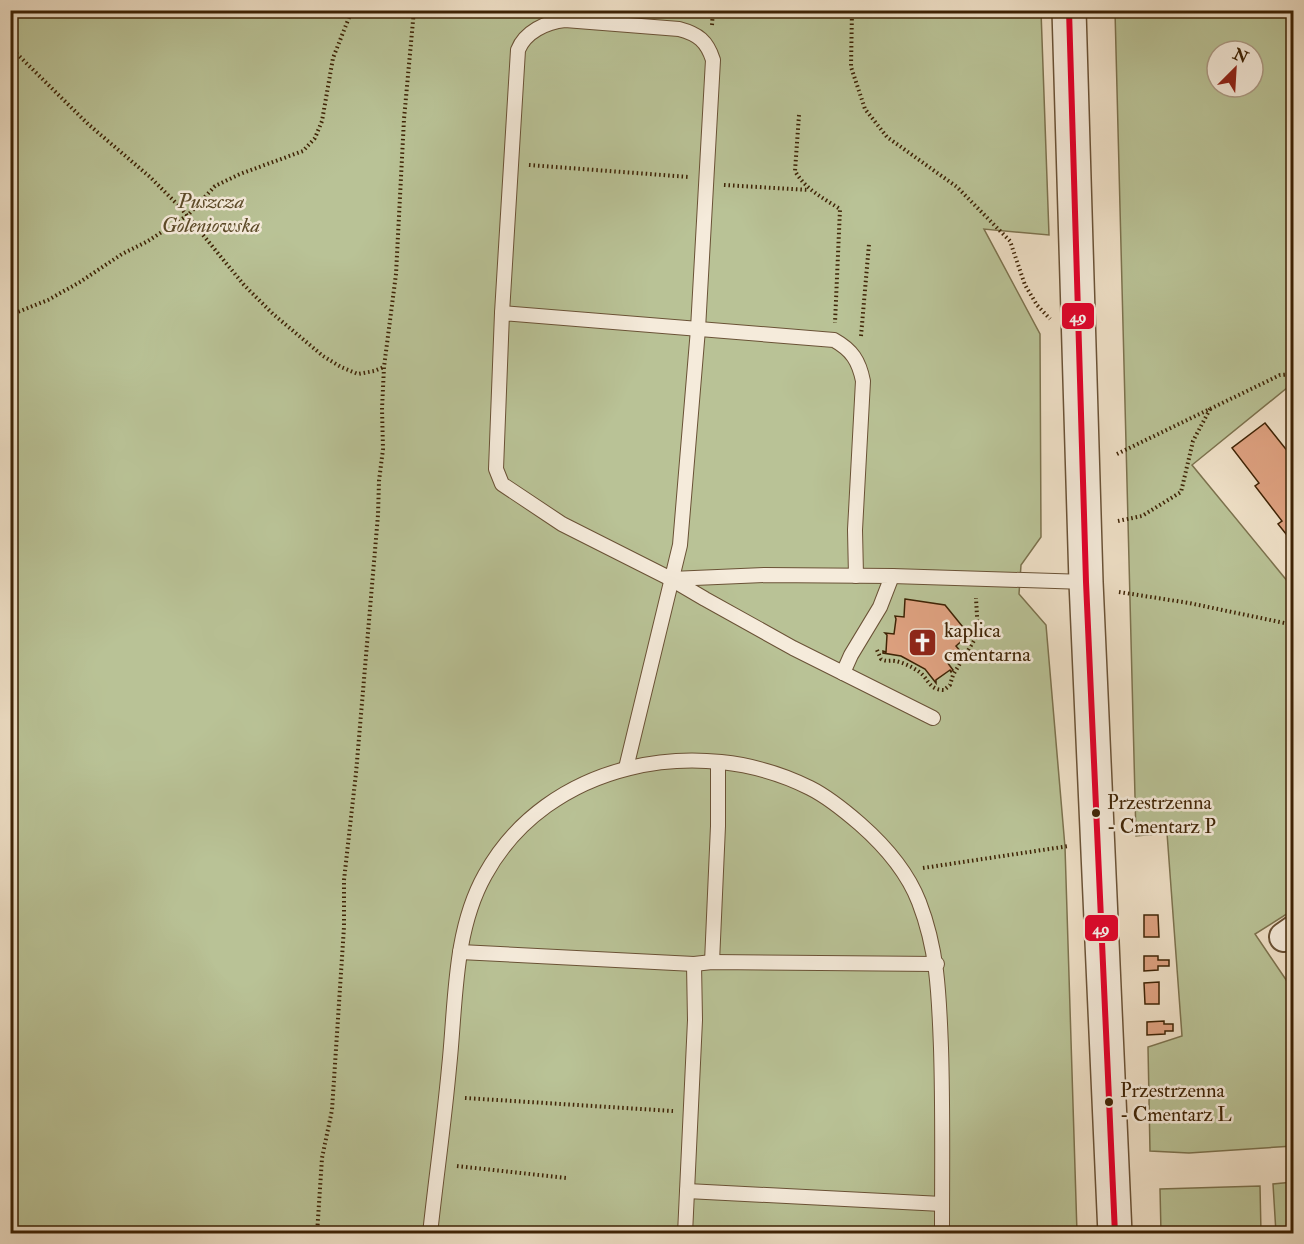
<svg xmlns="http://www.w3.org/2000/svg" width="1304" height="1244" font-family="'IM FELL Double Pica',serif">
  <rect width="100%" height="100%" fill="#efe0c7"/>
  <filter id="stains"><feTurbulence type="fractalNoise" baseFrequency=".00333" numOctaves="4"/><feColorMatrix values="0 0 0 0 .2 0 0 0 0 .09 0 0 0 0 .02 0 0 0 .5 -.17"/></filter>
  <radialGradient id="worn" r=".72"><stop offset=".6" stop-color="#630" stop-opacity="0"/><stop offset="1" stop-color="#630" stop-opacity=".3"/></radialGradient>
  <g fill="#b9c296" stroke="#7c724e" stroke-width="1.5" fill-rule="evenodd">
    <polygon points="10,11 1041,11 1049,235 984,229 1040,334 1041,537 1021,565 1019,594 1046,625 1065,847 1077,1233 11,1233"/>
    <path d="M1115 11H1293V383L1192 465 1293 588V910L1255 934 1293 990V1146L1189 1153 1150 1151 1148 1047 1182 1036 1167 833 1136 836ZM1217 51H1253V87H1217Z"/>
    <polygon points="1293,1182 1293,1233 1276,1233 1273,1184"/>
    <polygon points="1260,1186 1261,1233 1161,1233 1160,1189"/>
  </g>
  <g fill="#dfa281" stroke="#3e2305" stroke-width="1.5">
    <polygon points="1265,423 1293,458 1289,461 1294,468 1294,544 1278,524 1282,521 1255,486 1259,483 1232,448"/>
    <polygon points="905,599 945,605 971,637 967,636 956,646 962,653 947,662 953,670 951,672 950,670 936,680 936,683 925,669 901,656 883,653 883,651 886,652 887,635 885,633 894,634 896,619 895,616 904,617"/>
    <polygon points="1144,915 1158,915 1159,937 1144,937"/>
    <polygon points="1144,956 1158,956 1158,960 1169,960 1169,966 1158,966 1158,970 1144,971"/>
    <polygon points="1159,982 1159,1004 1145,1004 1144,983"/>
    <polygon points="1164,1021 1164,1024 1173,1024 1173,1031 1165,1031 1165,1034 1147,1035 1147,1022"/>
  </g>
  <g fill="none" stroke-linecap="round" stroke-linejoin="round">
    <defs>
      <g id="service">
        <path d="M502 313 518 50C525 32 546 22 565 20L679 29C698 34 707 41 713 60L698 329 680 545 626 768"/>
        <path d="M856 576 855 530 863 381C859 361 852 350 834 340L502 313 496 469 502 484 562 524 671 579 705 599 793 648 933 718"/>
        <polyline points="892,576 1086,582"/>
        <polyline points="671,579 765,575 892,576 880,607 851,655 843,673"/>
        <polyline points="460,952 694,964 712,962 937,964"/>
        <polyline points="712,962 718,826 718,763"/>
        <polyline points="687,1191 942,1204"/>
        <path d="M430 1234C436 1178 444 1123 449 1068 456 1004 453 932 485 875 547 762 699 732 810 788 828 797 845 811 860 824 885 846 907 871 919 902 938 951 939 996 941 1048 943 1110 942 1172 942 1234"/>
        <polyline points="685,1234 695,1020 694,964"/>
      </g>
      <polyline id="minor" points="1284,937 1294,930"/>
      <polyline id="tertiary" points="1069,10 1086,582 1115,1234"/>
    </defs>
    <use href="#service" stroke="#6a5236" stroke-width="16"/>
    <use href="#minor" stroke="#6a5236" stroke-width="32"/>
    <use href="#tertiary" stroke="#6a5236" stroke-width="36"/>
    <g stroke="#3e2305" stroke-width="4" stroke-dasharray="1.5 3" stroke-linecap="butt">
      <polyline points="852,10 851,67 865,109 887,137 957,187 1010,241 1025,285 1037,305 1050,319"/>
      <polyline points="712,25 713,10"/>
      <polyline points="10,47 88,124 150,177 180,207 244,285 273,314 323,356 341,367 358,374 374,371 384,367"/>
      <path d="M799 115 795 171C805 189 823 198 840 209L835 323"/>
      <polyline points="529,165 689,177"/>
      <polyline points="724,185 809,190"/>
      <polyline points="10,315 48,300 80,282 122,254 148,241 188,215 215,186 240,174 303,151 315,138 322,121 333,58 352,10"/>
      <polyline points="861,336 869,244"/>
      <polyline points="1117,454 1280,375 1294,374"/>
      <polyline points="1118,521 1142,516 1181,492 1193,441 1210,409"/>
      <polyline points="1119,592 1189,603 1294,625"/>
      <path d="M877 650 881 659C887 662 889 660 895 661 902 662 912 667 918 671 929 678 928 690 944 690L950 685 953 675 978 634 976 598"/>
      <polyline points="923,868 1069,846"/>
      <polyline points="465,1098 673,1111"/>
      <polyline points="457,1166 566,1178"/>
      <polyline points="317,1234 322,1158 332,1110 344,927 344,880 356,773 378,515 379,481 383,449 382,409 384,367 396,274 404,119 414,10"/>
    </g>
    <use href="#service" stroke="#f5ebdb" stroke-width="14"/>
    <use href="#minor" stroke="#f5ebdb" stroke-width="28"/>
    <use href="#tertiary" stroke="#f5ebdb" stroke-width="33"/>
    <defs>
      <polyline id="bus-1" points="1069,10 1086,582 1115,1234"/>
    </defs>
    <use href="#bus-1" stroke="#f5ebdb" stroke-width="10"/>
    <use href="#bus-1" stroke="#e4002b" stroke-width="6"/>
  </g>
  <defs>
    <symbol id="church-square" viewBox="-11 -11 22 22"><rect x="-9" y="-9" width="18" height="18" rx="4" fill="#8f2418" stroke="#f5ebdb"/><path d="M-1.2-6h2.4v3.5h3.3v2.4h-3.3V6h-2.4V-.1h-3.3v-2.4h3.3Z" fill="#fff"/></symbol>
  </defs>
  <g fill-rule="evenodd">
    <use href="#church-square" x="906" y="626" width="33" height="33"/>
  </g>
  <g fill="#3e2305" stroke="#f5ebdb" stroke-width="2">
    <circle cx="1096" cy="813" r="5"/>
    <circle cx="1109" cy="1102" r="5"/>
  </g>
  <g text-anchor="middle" stroke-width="5" stroke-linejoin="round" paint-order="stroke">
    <g font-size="20" fill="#3e2305" stroke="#f5ebdb" text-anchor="start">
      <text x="1107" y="809">Przestrzenna<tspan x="1107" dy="24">- Cmentarz P</tspan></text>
      <text x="1120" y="1097">Przestrzenna<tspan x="1120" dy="24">- Cmentarz L</tspan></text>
    </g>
    <g font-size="21" font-style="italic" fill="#5d4b29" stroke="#f5ebdb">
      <text x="211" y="208">Puszcza<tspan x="211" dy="24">Goleniowska</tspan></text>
    </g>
    <g font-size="21" fill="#3e2305" stroke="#f5ebdb" text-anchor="start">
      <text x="944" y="637">kaplica<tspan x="944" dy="24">cmentarna</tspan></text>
    </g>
  </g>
  <g stroke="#f5ebdb" stroke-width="2">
    <rect x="1061" y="302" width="34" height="28" rx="6" fill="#e4002b"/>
    <rect x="1084" y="914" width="35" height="28" rx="6" fill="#e4002b"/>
  </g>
  <g font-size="16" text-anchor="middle" font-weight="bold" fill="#fff">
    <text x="1078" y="322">49</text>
    <text x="1101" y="934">49</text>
  </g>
  <rect width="1304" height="1244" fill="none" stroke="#efe0c7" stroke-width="36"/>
  <rect x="12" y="12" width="1280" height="1220" fill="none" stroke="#3e2305" stroke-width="3"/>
  <rect x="18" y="18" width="1268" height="1208" fill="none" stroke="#3e2305" stroke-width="1.5"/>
  <g transform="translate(1235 69) rotate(24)"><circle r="28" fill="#f5ebdb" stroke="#ac9b85" stroke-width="1.5"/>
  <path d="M0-4.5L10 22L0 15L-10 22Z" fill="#8f2418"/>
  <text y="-9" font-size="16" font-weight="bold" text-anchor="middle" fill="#3e2305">N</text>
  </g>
  <rect width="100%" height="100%" filter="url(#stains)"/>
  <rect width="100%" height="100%" fill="url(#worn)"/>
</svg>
